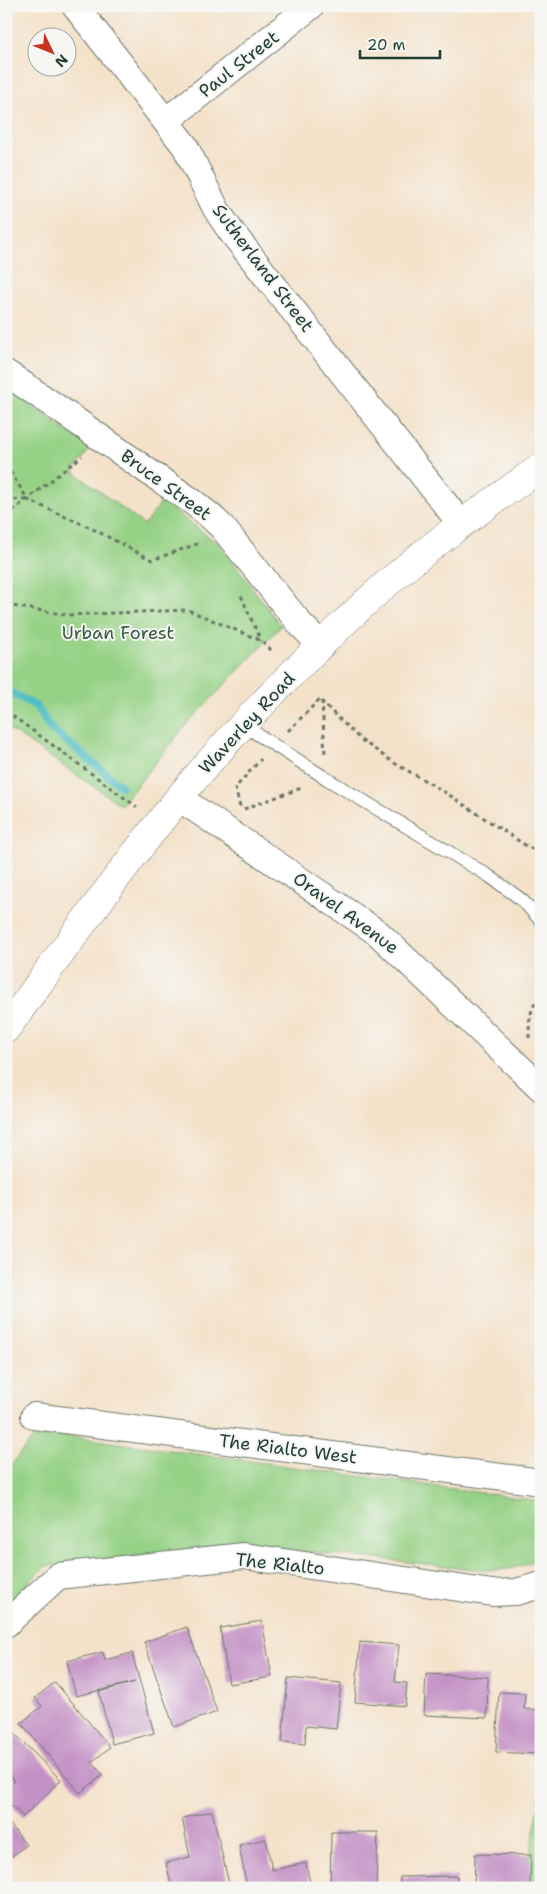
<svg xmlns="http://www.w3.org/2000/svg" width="547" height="1894" font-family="'Shantell Sans',sans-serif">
  <rect width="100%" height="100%" fill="#f6f6f2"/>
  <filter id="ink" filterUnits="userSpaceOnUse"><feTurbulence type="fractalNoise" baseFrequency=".02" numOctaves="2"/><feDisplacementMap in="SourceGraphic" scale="10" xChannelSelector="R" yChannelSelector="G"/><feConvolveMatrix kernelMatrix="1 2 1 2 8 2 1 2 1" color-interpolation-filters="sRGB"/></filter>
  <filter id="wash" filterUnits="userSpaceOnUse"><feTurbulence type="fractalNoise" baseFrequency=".0096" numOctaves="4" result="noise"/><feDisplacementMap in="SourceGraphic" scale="20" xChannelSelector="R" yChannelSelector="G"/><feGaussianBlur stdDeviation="1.12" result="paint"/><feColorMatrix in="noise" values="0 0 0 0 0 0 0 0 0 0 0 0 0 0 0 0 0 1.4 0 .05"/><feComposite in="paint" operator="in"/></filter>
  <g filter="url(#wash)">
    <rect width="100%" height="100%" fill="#f4e1c9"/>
    <g fill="#96d286" stroke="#5a885d">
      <polygon points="6,388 91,448 73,471 144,525 162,502 220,545 281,626 186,725 121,805 6,727"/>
      <path d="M38 1432 541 1501V1555C524 1569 505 1570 484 1570L242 1545 46 1566 6 1604V1471Z"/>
      <polygon points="541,1792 541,1888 528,1888 530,1859"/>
    </g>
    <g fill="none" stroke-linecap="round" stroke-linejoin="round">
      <polyline stroke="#4fbdc4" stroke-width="8" points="6,688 11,693 36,706 50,728 121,786"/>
    </g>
    <g id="blocks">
      <g fill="#c491c6">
        <polygon points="262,1621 272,1677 229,1684 220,1628"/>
        <polygon points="187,1627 217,1712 174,1727 144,1642"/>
        <polygon points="360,1642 399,1645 395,1682 407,1683 405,1706 355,1702"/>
        <polygon points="103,1652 105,1660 132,1653 154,1733 112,1744 99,1692 135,1682 76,1696 67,1661"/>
        <polygon points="426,1674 488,1677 487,1718 424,1715"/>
        <polygon points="288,1678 341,1683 336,1729 306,1726 305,1744 282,1742"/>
        <polygon points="55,1682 110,1747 92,1762 103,1775 80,1793 21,1723 42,1706 35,1698"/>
        <polygon points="499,1692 525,1693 524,1709 539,1710 537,1754 496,1752"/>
        <polygon points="14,1733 61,1780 23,1817 6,1800 6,1790 15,1781 6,1773 6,1742"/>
        <polygon points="212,1811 230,1888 172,1888 166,1863 190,1857 182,1818"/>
        <polygon points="6,1819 26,1845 6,1861"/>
        <polygon points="331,1832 378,1832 376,1888 330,1888"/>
        <polygon points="266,1839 272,1870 306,1863 311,1888 247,1888 239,1845"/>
        <polygon points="475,1854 531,1855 530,1888 474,1888"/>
        <polygon points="457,1876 457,1888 400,1888 400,1877"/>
      </g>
    </g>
  </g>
  <g filter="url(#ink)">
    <use href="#blocks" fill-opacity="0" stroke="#6a7668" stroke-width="1"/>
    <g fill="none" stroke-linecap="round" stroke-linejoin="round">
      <defs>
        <polyline id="lane" points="243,725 327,779 489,876 522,900 541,921"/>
        <g id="street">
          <polyline points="75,6 185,146 216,209 230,230 461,524"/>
          <polyline points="166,121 311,6"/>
          <path d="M6 373C54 405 101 438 149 472 175 490 199 504 222 527L301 625 321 645"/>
          <polyline points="179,798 378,933 541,1088"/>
          <polyline points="34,1416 541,1482"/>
          <polyline points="6,1624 58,1576 244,1556 492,1593 516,1592 541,1585"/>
        </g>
        <path id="secondary" d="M6 1029C56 960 105 891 158 824 219 745 291 672 364 604 419 553 480 510 541 467"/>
      </defs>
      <use href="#lane" stroke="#6a7668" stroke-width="14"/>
      <use href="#street" stroke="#6a7668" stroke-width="28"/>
      <use href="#secondary" stroke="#6a7668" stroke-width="29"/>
      <g stroke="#6a7668" stroke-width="3" stroke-dasharray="4 4" stroke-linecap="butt">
        <polyline points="6,465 28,500 91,528 152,560 200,543"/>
        <polyline points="6,499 28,500"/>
        <polyline points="6,516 82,456"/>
        <polyline points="241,596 261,641"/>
        <polyline points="6,605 68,615 188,610 262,641 273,652"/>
        <polyline points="321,701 361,740 396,764 443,791 528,847 541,853"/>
        <polyline points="322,701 325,755"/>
        <polyline points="6,711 137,807"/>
        <polyline points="288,731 320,699"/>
        <polyline points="240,807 235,788 261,759"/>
        <polyline points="244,809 304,787"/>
        <path d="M529 1038C529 1022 529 1008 541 996"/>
      </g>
      <use href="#lane" stroke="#fff" stroke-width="12"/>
      <use href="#street" stroke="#fff" stroke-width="26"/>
      <use href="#secondary" stroke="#fff" stroke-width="28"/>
    </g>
  </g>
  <g text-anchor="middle" stroke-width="4" stroke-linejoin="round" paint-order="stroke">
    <g font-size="18" fill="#1f3d34" stroke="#f6f6f2">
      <text transform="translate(239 64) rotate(-38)" y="6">Paul Street</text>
      <text transform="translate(263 268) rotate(53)" y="6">Sutherland Street</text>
      <text transform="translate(166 485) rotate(36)" y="6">Bruce Street</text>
      <text transform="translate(247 723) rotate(-47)" y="6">Waverley Road</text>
      <text transform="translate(346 913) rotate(36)" y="6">Oravel Avenue</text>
      <text transform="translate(288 1449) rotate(7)" y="6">The Rialto West</text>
      <text transform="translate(280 1564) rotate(6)" y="6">The Rialto</text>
    </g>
    <g font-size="18" fill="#375b44" stroke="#f6f6f2">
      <text x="118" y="639">Urban Forest</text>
    </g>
  </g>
  <rect width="547" height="1894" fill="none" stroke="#f6f6f2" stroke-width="25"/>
  <g transform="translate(52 52) rotate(133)"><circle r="24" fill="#f6f6f2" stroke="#a0aca6"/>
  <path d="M0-4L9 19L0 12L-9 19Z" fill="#c8321e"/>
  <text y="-8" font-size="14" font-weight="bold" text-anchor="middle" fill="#1f3d34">N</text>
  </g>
  <path d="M360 50v8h80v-8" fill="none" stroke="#1f3d34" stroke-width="2.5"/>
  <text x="367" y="50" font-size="15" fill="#1f3d34" stroke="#f6f6f2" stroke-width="4" paint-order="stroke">20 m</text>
</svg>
